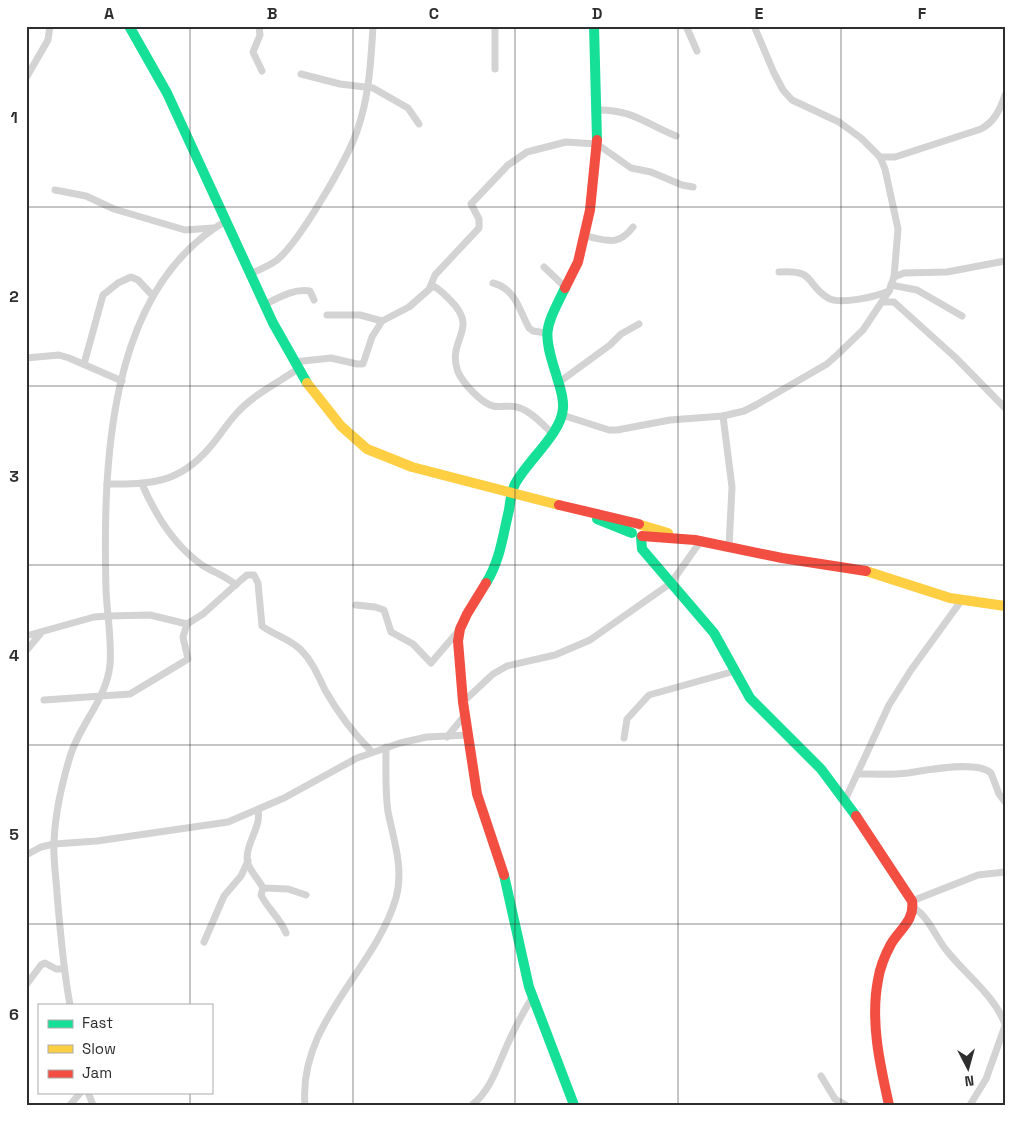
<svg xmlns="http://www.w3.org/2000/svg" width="1031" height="1131" font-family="'Space Grotesk',sans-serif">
  <rect width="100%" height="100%" fill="#fff"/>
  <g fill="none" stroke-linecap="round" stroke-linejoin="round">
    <g stroke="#d3d3d3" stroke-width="7">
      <polyline points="259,26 260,35 253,52 262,71"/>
      <polyline points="495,26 495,69"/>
      <polyline points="686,26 697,51"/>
      <polyline points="301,74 340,84 373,88 408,108 419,124"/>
      <polyline points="26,78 48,40 50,26"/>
      <path d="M595 110C632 109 644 123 676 136"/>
      <path d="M880 157H895L981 129C994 122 1000 110 1005 95"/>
      <polyline points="55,190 86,196 114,209 185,230 213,228"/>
      <path d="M585 236C607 240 618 247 633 227"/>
      <polyline points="544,267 566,288"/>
      <path d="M779 272C816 269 805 284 828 298 840 305 875 297 889 291"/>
      <path d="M250 274C259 270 269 266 277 260 300 241 347 160 357 131 369 98 371 61 373 26"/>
      <polyline points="894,277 904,273 947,272 1005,261"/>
      <path d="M493 283C516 289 519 310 529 328L533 331 546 333"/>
      <polyline points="891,285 917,290 962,316"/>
      <polyline points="430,287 435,275 479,228 479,219 471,204 508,165 527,152 566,142 597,144 631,168 651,172 682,185 693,187"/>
      <polyline points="883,302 894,302 956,358 1005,408"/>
      <path d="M264 305C278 298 294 288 310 291L314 300"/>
      <polyline points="327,315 360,315 382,321"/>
      <polyline points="26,358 59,355 69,358 122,381"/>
      <path d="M294 362 331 358 357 364H363L372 337 382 321 409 307 433 286C440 289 445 295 451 301 480 330 446 339 458 372 463 383 481 403 493 406 502 408 511 404 520 408 532 412 544 426 553 434"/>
      <polyline points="84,364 103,295 118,283 131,277 138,280 153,296"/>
      <polyline points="558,383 610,345 621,334 639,324"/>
      <polyline points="562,415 609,430 617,430 670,420 723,416 744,411 756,405 827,364 837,355 863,330 889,291 894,277 898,229 885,169 880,157 861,138 839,122 792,100 783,90 774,73 754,26"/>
      <polyline points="723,416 732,487 729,547"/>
      <path d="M107 484C151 484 179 484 210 447 219 437 226 425 236 414 253 395 277 383 298 369"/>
      <path d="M142 484C155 514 175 546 202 565 213 572 226 576 236 585"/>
      <polyline points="356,605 375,607 384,610 391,632 413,644 431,663 460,629"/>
      <path d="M26 636 94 617 108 616 150 615 187 624 203 614 241 580 247 575H254L258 583 262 626C274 635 290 639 301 650 313 662 318 676 325 690 338 713 354 734 372 752"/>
      <polyline points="26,651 41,633"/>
      <polyline points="44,700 130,694 188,659 183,637 187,624"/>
      <polyline points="463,702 493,674 507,666 555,655 590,640 671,583 700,542"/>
      <polyline points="447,737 465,715"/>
      <polyline points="624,738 627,719 649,695 735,671"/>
      <path d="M858 774C874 774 892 775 908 773 926 770 977 760 991 773L999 794 1005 802"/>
      <polyline points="845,800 889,705 911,670 961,601"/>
      <path d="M258 810C262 828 243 846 248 864 251 872 259 880 263 888L261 895C268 909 280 918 286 933"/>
      <polyline points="26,855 41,847 54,844 97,841 228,822 284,798 357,758 400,743 427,737 468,735"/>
      <polyline points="263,888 288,889 306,895"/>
      <polyline points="912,901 978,875 1005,872"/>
      <path d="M914 908C929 917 936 938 947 951 966 975 994 995 1005 1024"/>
      <polyline points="204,942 224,896 241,876 248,861"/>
      <polyline points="26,985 41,965 45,963 56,969 63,969"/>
      <path d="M70 1005C63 967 60 930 57 893 56 876 53 859 54 842 55 815 61 787 69 760 78 726 106 701 110 665 112 640 107 614 106 590 103 469 106 290 226 221"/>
      <polyline points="821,1076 835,1099 846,1105"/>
      <polyline points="88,1092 93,1105"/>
      <polyline points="70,1105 81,1092"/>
      <path d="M305 1105C298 1023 375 970 396 898 404 869 394 841 388 812 385 791 386 769 386 747"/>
      <path d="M472 1105C492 1089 498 1064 509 1041 516 1025 524 1011 533 996"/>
      <polyline points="970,1105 986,1079 1005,1026"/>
    </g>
    <g stroke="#16e098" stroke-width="10">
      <polyline points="129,26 167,93 273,323 307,383"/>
      <polyline points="594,26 597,140"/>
      <polyline points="597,519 632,533"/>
      <polyline points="641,537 642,549 714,633 750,698 821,769 856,816"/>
      <path d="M486 583C500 561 503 535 509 510 510 502 511 492 515 484 527 461 562 433 563 408 564 396 559 385 556 374 542 330 545 329 565 288"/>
      <polyline points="504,875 529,987 574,1105"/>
    </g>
    <g stroke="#ffcf43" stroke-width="10">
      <polyline points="307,383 341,426 367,449 412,467 559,505"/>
      <polyline points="641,525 668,533"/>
      <polyline points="866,571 950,598 1005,606"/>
    </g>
    <g stroke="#f24e42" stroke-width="10">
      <polyline points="565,288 578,262 590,210 597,140"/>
      <polyline points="559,505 639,524"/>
      <polyline points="642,536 695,540 782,558 866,571"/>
      <polyline points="486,583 467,614 460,629 458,641 463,702 477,794 504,875"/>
      <path d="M856 816 912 901C915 920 900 929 891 944 885 955 880 967 878 980 870 1021 880 1065 889 1105"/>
    </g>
  </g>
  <path fill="none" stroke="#2e2e2e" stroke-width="1" stroke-opacity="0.55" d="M190 26V1005M353 26V1105M515 26V1105M678 26V1105M841 26V1105M26 207H1005M26 386H1005M26 565H1005M26 745H1005M26 924H1005M190 1092V1105"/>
  <rect width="1031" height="1131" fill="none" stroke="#ffffff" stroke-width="55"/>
  <rect x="38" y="1004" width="175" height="90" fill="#ffffff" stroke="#ababab"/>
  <rect x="48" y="1020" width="25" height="8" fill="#16e098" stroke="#ababab"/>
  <text x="82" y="1028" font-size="15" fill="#2e2e2e">Fast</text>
  <rect x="48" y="1045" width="25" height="8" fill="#ffcf43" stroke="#ababab"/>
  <text x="82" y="1054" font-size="15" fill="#2e2e2e">Slow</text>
  <rect x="48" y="1070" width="25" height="8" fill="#f24e42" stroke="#ababab"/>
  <text x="82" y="1078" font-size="15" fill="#2e2e2e">Jam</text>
  <g transform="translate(968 1068) rotate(174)" stroke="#ffffff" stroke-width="4" paint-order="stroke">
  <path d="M0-4L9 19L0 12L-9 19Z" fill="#2e2e2e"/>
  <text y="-8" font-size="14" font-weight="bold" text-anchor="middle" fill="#2e2e2e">N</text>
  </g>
  <rect x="28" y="28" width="976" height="1076" fill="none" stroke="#2e2e2e" stroke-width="2"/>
  <g font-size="16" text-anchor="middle" font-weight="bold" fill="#2e2e2e">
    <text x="109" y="19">A</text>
    <text x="272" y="19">B</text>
    <text x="434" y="19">C</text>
    <text x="597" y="19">D</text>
    <text x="759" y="19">E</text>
    <text x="922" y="19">F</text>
    <text x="14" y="123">1</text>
    <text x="14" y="302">2</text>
    <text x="14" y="482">3</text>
    <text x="14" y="661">4</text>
    <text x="14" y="840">5</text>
    <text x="14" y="1020">6</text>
  </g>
</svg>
